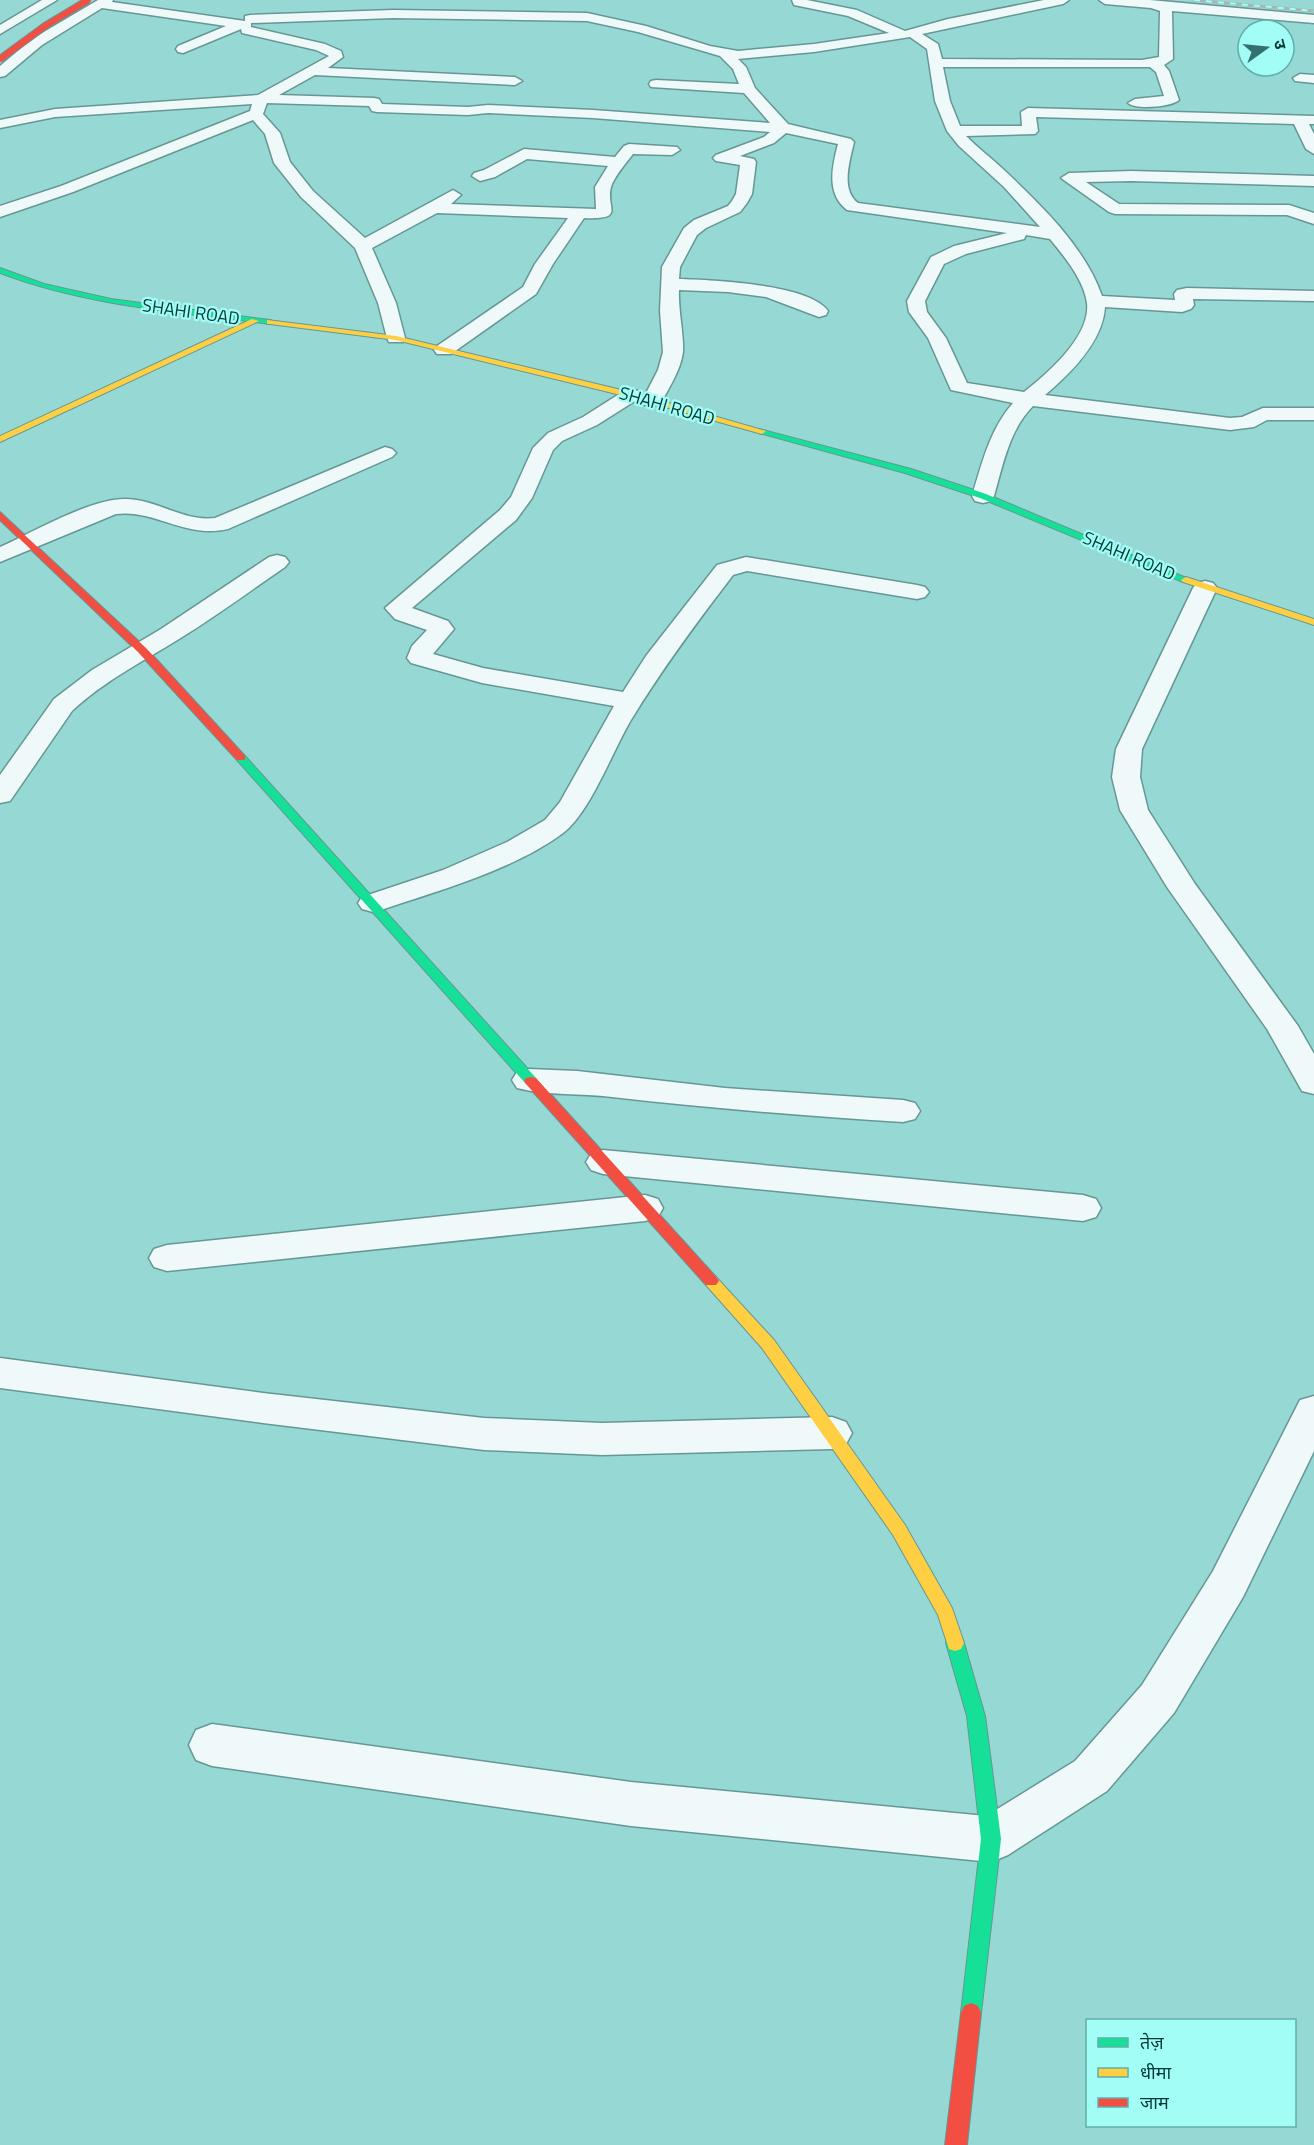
<svg xmlns="http://www.w3.org/2000/svg" width="1314" height="2145" font-family="'Titillium Web','Noto Sans Devanagari',sans-serif">
  <rect width="100%" height="100%" fill="#96d9d4"/>
  <g fill="none" stroke-linecap="round" stroke-linejoin="round">
    <defs>
      <g id="street">
        <polygon points="42,0 57,0 0,34 0,25"/>
        <path d="M98 0H113L112 2 245 21V16L250 15 393 10 587 13 646 26 710 46 738 51 814 44 889 33 848 16 794 5 792 0H807L857 10 905 31 948 19 1044 0H1069L1063 4 922 34 938 44 942 59 1142 60 1159 57 1160 11 1151 8 1105 4 1099 0H1150L1314 15V23L1172 11 1173 59 1164 65 1169 71 1179 100C1172 107 1135 110 1128 103L1135 99 1164 96 1156 72 1150 67H943L950 101 960 126H1022L1021 112 1028 108 1314 116V124H1309L1314 134V154L1306 149 1294 124 1036 117 1038 131 1035 134 966 136C978 148 991 158 1004 170 1041 205 1085 247 1102 296L1175 300 1174 294 1177 290 1187 288 1314 291V301L1193 299 1194 305 1191 309 1182 312 1105 307C1103 342 1070 374 1045 395L1230 418 1242 417 1263 408H1314V420H1267L1254 427 1230 430 1033 406C1009 430 1003 465 994 496L991 501 983 503 975 501 972 496C982 463 990 429 1013 403L951 390 928 338 909 312 907 301 931 257 954 246 1007 233 847 210C826 194 832 167 838 144L786 133 774 143 740 156 754 159 756 162 752 194 747 203 740 212 706 228 697 235 680 267 679 279C711 280 809 284 828 311L826 315 819 317 766 297 728 292 679 290C678 310 684 334 683 352 681 369 670 386 662 401L659 405H645L642 401 658 370 663 352 660 311 662 267 684 228 694 220 728 206 732 201 736 194 740 165 716 161 713 158 716 155 764 137 770 132 593 118 488 113 468 115 377 112 372 111 369 106 267 103 263 114 280 133 290 162 313 191 365 238 453 190 461 195 451 204 596 209 595 187 608 166 527 159 495 177 480 181 472 176 474 173 484 170 524 149 615 157 624 146 629 144 677 147 680 150 672 155 633 154C626 163 618 172 612 184 603 207 629 220 584 218L553 264 536 294 451 354H437L434 350 437 346 523 287 535 264 568 218 437 213 372 248 396 303 405 338 403 342H389L387 338 378 303 355 248 301 197 274 163 265 134 253 120 73 192 0 217V206L61 186 250 111 252 104 55 117 0 128V120L55 109 258 95 329 56 316 50 242 33 241 29 183 53 178 52 176 49 178 46 226 26 102 8 42 45 5 76 0 77V66L32 39ZM393 18 587 21 638 32 720 56 733 69 739 84 656 80 651 81 649 84 651 87 744 93 770 123 593 110 488 105 468 107 382 104 379 99 374 98 279 95 315 75 515 85 522 81 515 77 328 68 343 57 341 51 325 44 251 27V23ZM910 37 927 49 935 101 947 131 959 146 1004 187 1040 227 858 203C840 190 850 160 854 142L851 139 788 124 755 88 746 67 738 59 814 52ZM1026 235 1050 239C1064 256 1084 280 1087 303 1091 336 1047 374 1024 392L967 383 946 338 927 312 925 301 944 264 966 254 1024 239Z"/>
        <polygon points="1300,74 1314,75 1314,83 1295,81 1293,78"/>
        <polygon points="1131,171 1314,176 1314,186 1131,181 1086,182 1119,204 1289,205 1314,213 1314,224 1287,215 1115,214 1109,212 1061,178 1069,173"/>
        <path d="M631 389 638 391 641 395 638 399 597 425 562 441 553 450 532 498 516 520 412 608 448 621 454 629 433 654 483 668 623 692 646 656 717 565 746 557 917 585 925 587 929 592 925 597 917 599 747 571 733 575C697 622 662 669 631 720 613 750 590 813 563 833 515 869 441 890 384 909L373 912 362 909 358 903 362 897 443 870 507 842 545 820 560 802 614 706 482 683 411 663 407 658 412 646 427 630 395 619 385 608 500 510 511 497 533 448 548 433 583 417 624 391Z"/>
        <path d="M385 447 392 449 396 453 392 457 228 529C185 539 155 509 116 514L0 562V547C34 532 89 499 125 499 156 499 184 522 215 518Z"/>
        <path d="M277 555 285 557 289 562 285 567C250 591 215 617 179 639 142 662 104 681 72 711L10 801 0 803V775L54 699 92 670 161 629 269 557Z"/>
        <polygon points="1205,581 1213,583 1217,588 1142,749 1140,777 1148,810 1195,884 1298,1026 1314,1054 1314,1094 1302,1091 1267,1029 1167,887 1120,810 1112,777 1116,749 1193,588 1197,583"/>
        <path d="M529 1069 577 1071 725 1088 903 1100 915 1103 920 1111 915 1119 903 1122C806 1116 709 1108 612 1097 581 1093 547 1096 517 1088L512 1080 517 1072Z"/>
        <polygon points="603,1150 1083,1195 1096,1199 1101,1208 1096,1217 1083,1221 603,1174 591,1170 586,1162 591,1154"/>
        <polygon points="645,1195 658,1199 663,1208 658,1217 645,1221 167,1271 154,1267 149,1258 154,1249 167,1245"/>
        <polygon points="0,1358 263,1393 484,1418 602,1423 832,1417 846,1422 852,1433 846,1444 832,1449 602,1455 484,1450 263,1423 0,1388"/>
        <polygon points="1314,1396 1314,1451 1243,1597 1174,1713 1107,1791 1008,1855 991,1862 631,1826 212,1766 196,1760 189,1745 196,1730 212,1724 631,1782 986,1816 1075,1761 1142,1685 1213,1571 1300,1400"/>
      </g>
      <g id="fast">
        <path d="M0 268 44 284 111 299 270 320 274 322 270 324C179 312 87 306 0 273Z"/>
        <polygon points="759,429 911,469 986,494 1191,580 1183,582 980,498 905,473 759,433"/>
        <polygon points="241,755 245,756 536,1078 538,1081 536,1084 526,1084 237,760 237,756"/>
        <polygon points="955,1635 961,1637 964,1643 985,1716 1001,1839 981,2013 978,2020 971,2023 964,2020 961,2013 981,1839 967,1716 946,1643 949,1637"/>
      </g>
      <g id="slow">
        <polygon points="252,319 259,321 0,442 0,436"/>
        <polygon points="267,320 396,336 634,393 766,431 762,434 629,397 396,340 270,324 267,324"/>
        <polygon points="1186,577 1314,619 1314,625 1183,582 1181,580"/>
        <polygon points="711,1275 716,1277 774,1340 905,1525 952,1608 964,1643 961,1649 955,1651 949,1649 938,1615 893,1535 762,1348 706,1285 703,1281 706,1277"/>
      </g>
      <g id="jam">
        <polygon points="0,512 146,648 245,756 245,760 237,760 138,652 0,520"/>
        <polygon points="531,1077 536,1078 716,1277 719,1281 716,1285 706,1285 526,1084 524,1081 526,1078"/>
        <polygon points="971,2003 978,2006 981,2013 967,2145 945,2145 961,2013 964,2006"/>
      </g>
    </defs>
    <use href="#street" stroke="#669794" stroke-width="3"/>
    <use href="#fast" stroke="#669794" stroke-width="2"/>
    <use href="#slow" stroke="#669794" stroke-width="2"/>
    <use href="#jam" stroke="#669794" stroke-width="2"/>
    <use href="#street" fill="#eff9f9" fill-rule="evenodd"/>
    <use href="#fast" fill="#16e098" fill-rule="evenodd"/>
    <use href="#slow" fill="#ffcf43" fill-rule="evenodd"/>
    <use href="#jam" fill="#f24e42" fill-rule="evenodd"/>
    <defs>
      <polyline id="rail" points="1194,0 1314,11"/>
    </defs>
    <use href="#rail" stroke="#a5b8b6" stroke-width="3"/>
    <use href="#rail" stroke="#a2fdf6" stroke-width="2" stroke-dasharray="6" stroke-linecap="butt"/>
    <defs>
      <polyline id="jam-bridge" points="0,59 45,26 88,0"/>
    </defs>
    <use href="#jam-bridge" stroke="#669794" stroke-width="8" stroke-linecap="butt"/>
    <use href="#jam-bridge" stroke="#f24e42" stroke-width="6"/>
  </g>
  <g text-anchor="middle" stroke-width="4.5" stroke-linejoin="round" paint-order="stroke">
    <g font-size="18" fill="#003936" stroke="#a2fdf6">
      <text transform="translate(191 312) rotate(8)" y="6">SHAHI ROAD</text>
      <text transform="translate(667 406) rotate(16)" y="6">SHAHI ROAD</text>
      <text transform="translate(1129 556) rotate(23)" y="6">SHAHI ROAD</text>
    </g>
  </g>
  <rect x="1086" y="2019" width="210" height="108" fill="#a2fdf6" stroke="#61afa9" stroke-width="1.5"/>
  <rect x="1098" y="2038" width="30" height="9" fill="#16e098" stroke="#61afa9" stroke-width="1.5"/>
  <text x="1140" y="2049" font-size="18" fill="#003936">तेज़</text>
  <rect x="1098" y="2068" width="30" height="9" fill="#ffcf43" stroke="#61afa9" stroke-width="1.5"/>
  <text x="1140" y="2079" font-size="18" fill="#003936">धीमा</text>
  <rect x="1098" y="2098" width="30" height="9" fill="#f24e42" stroke="#61afa9" stroke-width="1.5"/>
  <text x="1140" y="2109" font-size="18" fill="#003936">जाम</text>
  <g transform="translate(1266 48) rotate(75)"><circle r="28" fill="#a2fdf6" stroke="#61afa9" stroke-width="1.5"/>
  <path d="M0-4.5L10 22L0 15L-10 22Z" fill="#34716d"/>
  <text y="-9" font-size="16" font-weight="bold" text-anchor="middle" fill="#003936">उ</text>
  </g>
</svg>
